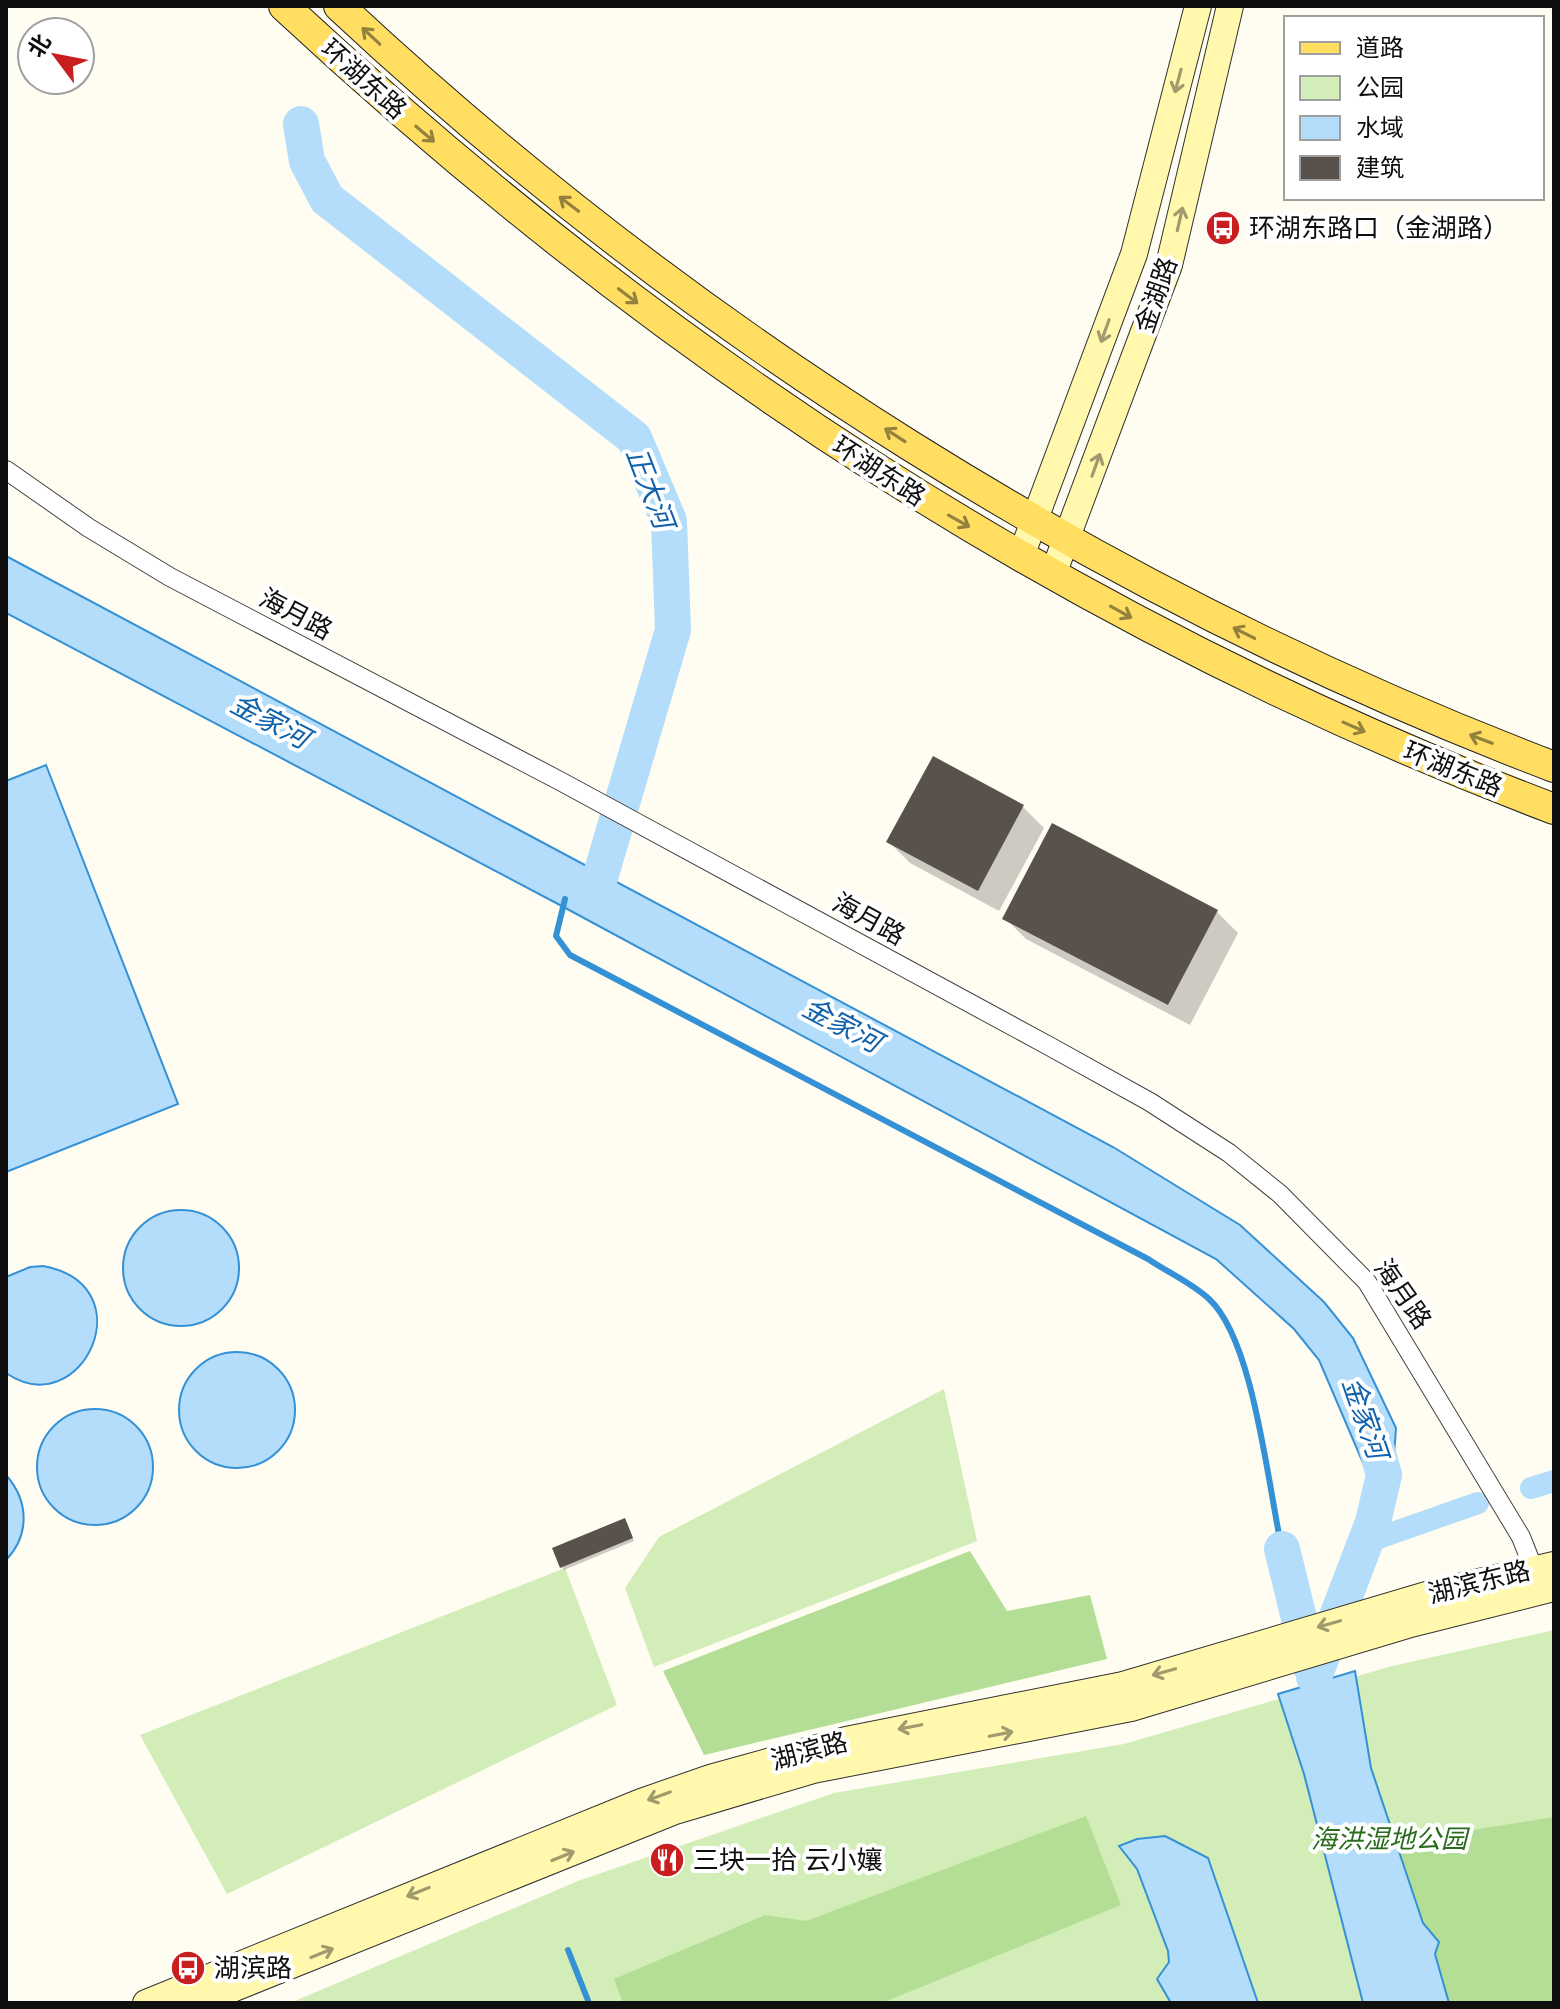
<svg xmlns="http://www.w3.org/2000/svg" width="1560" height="2009" font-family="'Libre Baskerville','Noto Sans SC',serif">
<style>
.green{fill:#d2edb8}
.forest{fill:#b4de96}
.water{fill:#b3ddfa;stroke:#3591d6;stroke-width:2}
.shadow{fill:#0003}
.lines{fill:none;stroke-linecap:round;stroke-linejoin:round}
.stream{stroke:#3591d6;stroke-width:6}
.canal{stroke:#b3ddfa;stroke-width:22}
.river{stroke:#b3ddfa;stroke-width:36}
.building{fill:#59514b}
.minor-casing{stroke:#424242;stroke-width:20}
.secondary-casing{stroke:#313131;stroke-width:28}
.primary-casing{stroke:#202020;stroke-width:32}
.minor{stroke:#fff;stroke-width:18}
.secondary{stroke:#fff8ad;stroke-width:26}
.primary{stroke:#ffde62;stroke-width:30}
.oneway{stroke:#93813d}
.oneway2{stroke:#9f9b6e}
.labels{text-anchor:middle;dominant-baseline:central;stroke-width:8;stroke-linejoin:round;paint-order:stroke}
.street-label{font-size:26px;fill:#0f0f0f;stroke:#fff}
.poi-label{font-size:26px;fill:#0f0f0f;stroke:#fff;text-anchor:start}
.park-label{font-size:26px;font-style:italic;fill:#296c1b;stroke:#fff}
.water-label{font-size:28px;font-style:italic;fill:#1062aa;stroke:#fff}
</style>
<rect width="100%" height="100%" fill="#fffdf2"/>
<g class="green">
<path d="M944 1389 977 1541 654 1667 625 1588 659 1537Z"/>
<path d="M565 1568 617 1705 227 1894 140 1735Z"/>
<path d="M1554 1630V2003H290L578 1881 834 1793 1124 1744 1392 1666Z"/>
</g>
<g class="forest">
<path d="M970 1551 1007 1611 1090 1595 1107 1659 704 1755 663 1671Z"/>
<path d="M1086 1816 1121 1905 882 2003H623L614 1979 765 1915 806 1921Z"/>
<path d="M1554 1817V2003H1449L1435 1954 1439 1942 1423 1923 1396 1842Z"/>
</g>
<g class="water">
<path d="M6 556 1113 1147 1240 1225 1324 1302 1353 1338 1396 1428 1392 1484 1369 1477 1319 1360 1294 1329 1216 1259 558 904 6 613Z"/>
<path d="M46 765 178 1104 6 1172V781Z"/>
<circle cx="181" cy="1268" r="58"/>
<path d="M43 1266C147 1285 82 1425 6 1373V1277L30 1267Z"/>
<circle cx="237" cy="1410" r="58"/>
<circle cx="95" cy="1467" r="58"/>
<path d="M6 1475C29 1501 30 1535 6 1560Z"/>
<path d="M1355 1671 1371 1768 1423 1923 1439 1942 1435 1954 1449 2003H1363L1304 1774 1278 1694Z"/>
<path d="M1165 1836 1208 1858 1258 2003H1171L1157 1979 1169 1962 1168 1951 1137 1869 1119 1846 1137 1839Z"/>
</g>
<g class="shadow">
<path d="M934 759 1023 807 1044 828 999 911 910 863 889 842Z"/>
<path d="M1217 912 1238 933 1190 1025 1026 939 1005 918Z"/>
<path d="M627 1523 634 1541 564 1570 562 1567Z"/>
</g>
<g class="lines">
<g class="stream">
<path d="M565 899 556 936 570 955 1148 1259C1167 1272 1192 1283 1209 1299 1254 1340 1268 1487 1282 1549"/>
<path d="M568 1950 589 2003"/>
</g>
<g class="canal">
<path d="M1531 1488 1554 1481"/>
<path d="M1367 1542 1478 1503"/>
</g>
<g class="river">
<path d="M301 124 307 161 327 199 634 438 669 521 673 630 594 898"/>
<path d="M1282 1549 1311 1667"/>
<path d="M1314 1677 1373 1522 1384 1475 1373 1435"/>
</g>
</g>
<g class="building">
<path d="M933 756 1024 805 978 891 886 842Z"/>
<path d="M1052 823 1218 910 1168 1005 1002 919Z"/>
<path d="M625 1518 633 1538 560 1568 552 1548Z"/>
</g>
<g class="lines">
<g class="minor-casing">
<path id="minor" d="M6 470 89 528 170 577 560 781 1049 1046 1150 1102 1229 1153 1280 1194 1367 1282 1521 1537 1538 1580"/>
</g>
<g class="secondary-casing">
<g id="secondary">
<path d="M1021 556 1134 254 1198 6"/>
<path d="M1053 574 1169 265 1230 6"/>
<path d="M146 2003 641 1802 710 1778 846 1740 1123 1685 1440 1591 1554 1565"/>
<path d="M197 2003 675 1811 813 1770 1131 1708 1407 1625 1554 1588"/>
</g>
</g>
<g class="primary-casing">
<g id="primary">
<path d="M284 6C660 356 1072 626 1554 809"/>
<path d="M339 6C690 334 1105 596 1554 767"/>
</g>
</g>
<use href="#minor" class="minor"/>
<use href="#secondary" class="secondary"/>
<use href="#primary" class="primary"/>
</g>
<defs><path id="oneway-shaft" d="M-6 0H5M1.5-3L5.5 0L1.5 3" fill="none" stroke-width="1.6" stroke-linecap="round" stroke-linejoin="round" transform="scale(2)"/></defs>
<g class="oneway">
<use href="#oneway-shaft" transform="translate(371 36) rotate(-137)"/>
<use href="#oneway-shaft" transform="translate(425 134) rotate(40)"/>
<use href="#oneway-shaft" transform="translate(569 204) rotate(-143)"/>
<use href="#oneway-shaft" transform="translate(628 296) rotate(37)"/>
<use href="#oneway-shaft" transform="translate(895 435) rotate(-147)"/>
<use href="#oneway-shaft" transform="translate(959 521) rotate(29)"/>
<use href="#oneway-shaft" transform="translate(1121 612) rotate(29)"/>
<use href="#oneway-shaft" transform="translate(1244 633) rotate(-153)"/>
<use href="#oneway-shaft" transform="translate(1354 727) rotate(24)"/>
<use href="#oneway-shaft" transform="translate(1481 739) rotate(-159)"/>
</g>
<g class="oneway2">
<use href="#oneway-shaft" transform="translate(1178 81) rotate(105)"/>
<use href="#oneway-shaft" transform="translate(1180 219) rotate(-77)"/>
<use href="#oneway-shaft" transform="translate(1105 331) rotate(110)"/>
<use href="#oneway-shaft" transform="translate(1096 465) rotate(-70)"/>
<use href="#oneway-shaft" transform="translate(1329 1624) rotate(164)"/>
<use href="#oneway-shaft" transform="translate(1164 1672) rotate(164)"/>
<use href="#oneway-shaft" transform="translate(910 1727) rotate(169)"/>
<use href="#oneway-shaft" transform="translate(1001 1734) rotate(-11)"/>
<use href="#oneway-shaft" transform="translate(659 1796) rotate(160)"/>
<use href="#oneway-shaft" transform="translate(563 1856) rotate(-22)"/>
<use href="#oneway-shaft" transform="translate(418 1892) rotate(158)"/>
<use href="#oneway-shaft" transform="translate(322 1953) rotate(-22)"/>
</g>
<defs>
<g id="bus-disc" transform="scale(1.8)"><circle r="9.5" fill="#c91e20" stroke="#fff"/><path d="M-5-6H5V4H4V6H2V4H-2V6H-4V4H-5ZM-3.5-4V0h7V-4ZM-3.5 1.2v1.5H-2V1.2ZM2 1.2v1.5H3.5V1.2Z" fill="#fff"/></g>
<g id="restaurant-disc" transform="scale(1.8)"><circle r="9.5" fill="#c91e20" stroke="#fff"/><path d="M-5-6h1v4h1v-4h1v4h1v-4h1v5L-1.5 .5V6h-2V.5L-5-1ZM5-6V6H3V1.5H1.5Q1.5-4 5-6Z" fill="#fff"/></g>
</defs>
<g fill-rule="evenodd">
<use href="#bus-disc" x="1223" y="228"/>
<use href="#restaurant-disc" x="667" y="1860"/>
<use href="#bus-disc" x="188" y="1968"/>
</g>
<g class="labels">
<g class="street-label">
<text transform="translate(364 79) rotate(42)">环湖东路</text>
<text transform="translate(1156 295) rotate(-71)">金湖路</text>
<text transform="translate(879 471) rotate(33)">环湖东路</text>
<text transform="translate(296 614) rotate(28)">海月路</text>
<text transform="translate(1453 769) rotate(22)">环湖东路</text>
<text transform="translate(869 919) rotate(29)">海月路</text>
<text transform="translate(1403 1294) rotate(55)">海月路</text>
<text transform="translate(1479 1582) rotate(-14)">湖滨东路</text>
<text transform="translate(809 1751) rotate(-15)">湖滨路</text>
</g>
<g class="poi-label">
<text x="1249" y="228">环湖东路口（金湖路）</text>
<text x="693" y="1860">三块一拾 云小孃</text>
<text x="214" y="1968">湖滨路</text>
</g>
<g class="park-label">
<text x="1389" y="1839">海洪湿地公园</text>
</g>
<g class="water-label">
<text transform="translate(650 488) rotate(69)">正大河</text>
<text transform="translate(270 721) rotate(28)">金家河</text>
<text transform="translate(842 1025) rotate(28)">金家河</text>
<text transform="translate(1365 1418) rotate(71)">金家河</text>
</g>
</g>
<rect width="1560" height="2009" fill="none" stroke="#0f0f0f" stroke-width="16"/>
<rect x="1284" y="16" width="260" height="184" fill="#ffffff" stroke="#9f9f9f" stroke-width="2"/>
<rect x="1300" y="42" width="40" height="12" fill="#ffde62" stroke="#9f9f9f" stroke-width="2"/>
<text x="1356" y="56" font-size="24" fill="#0f0f0f">道路</text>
<rect x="1300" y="76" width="40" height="24" fill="#d2edb8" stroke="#9f9f9f" stroke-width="2"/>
<text x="1356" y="96" font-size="24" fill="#0f0f0f">公园</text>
<rect x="1300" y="116" width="40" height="24" fill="#b3ddfa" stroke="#9f9f9f" stroke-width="2"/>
<text x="1356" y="136" font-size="24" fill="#0f0f0f">水域</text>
<rect x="1300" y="156" width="40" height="24" fill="#59514b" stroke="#9f9f9f" stroke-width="2"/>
<text x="1356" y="176" font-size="24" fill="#0f0f0f">建筑</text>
<g transform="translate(56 56) rotate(302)"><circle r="38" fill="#ffffff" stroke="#9f9f9f" stroke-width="2"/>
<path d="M0-6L14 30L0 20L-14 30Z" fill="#c91e20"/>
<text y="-12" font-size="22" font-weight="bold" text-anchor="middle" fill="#0f0f0f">北</text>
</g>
</svg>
